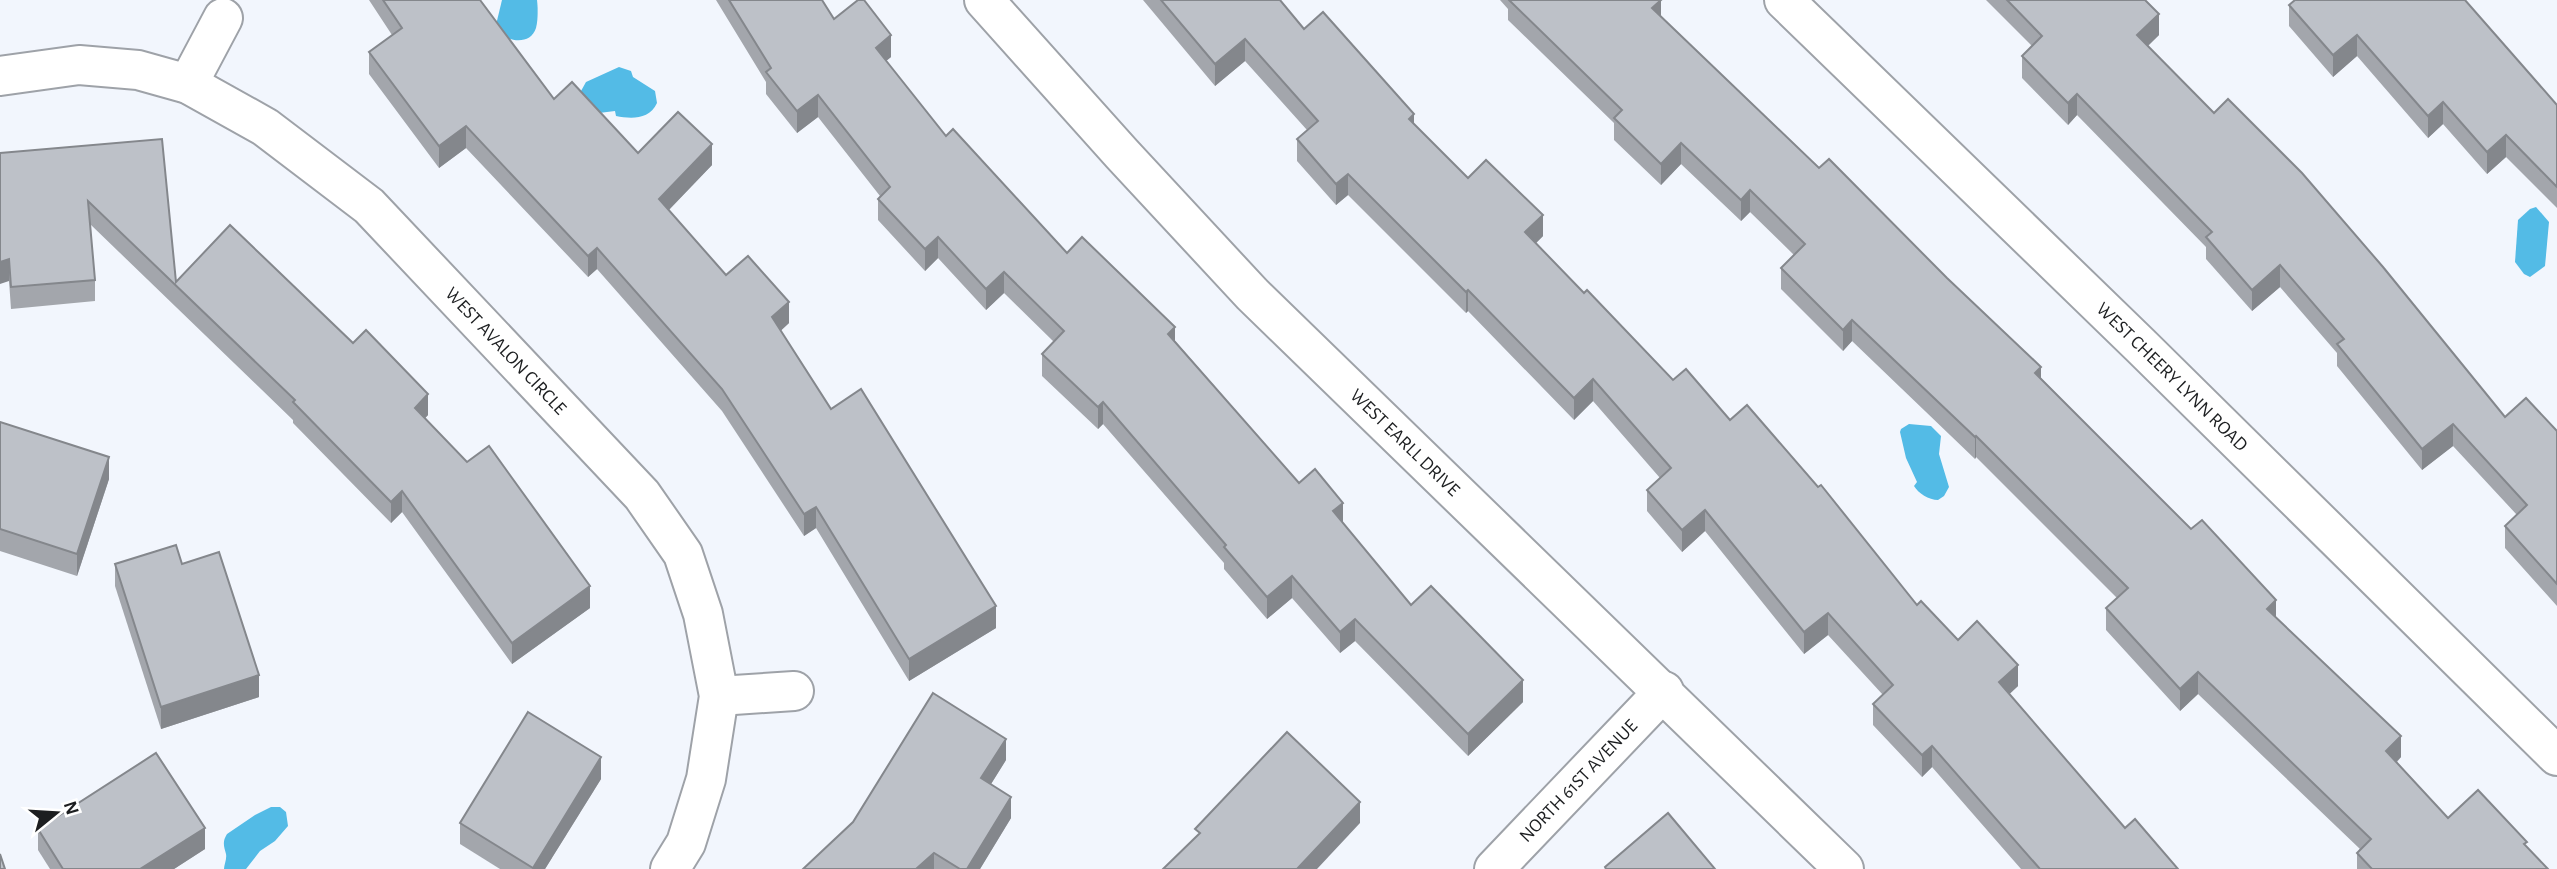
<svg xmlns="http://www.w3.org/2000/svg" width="2557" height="869" font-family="'Alegreya Sans',sans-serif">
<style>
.water{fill:#53bbe6}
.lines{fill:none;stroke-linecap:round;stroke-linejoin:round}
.minor-casing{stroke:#9ea2a8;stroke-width:42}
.minor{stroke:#fff;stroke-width:38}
.wall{fill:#a3a6ac}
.shaded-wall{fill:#84878c}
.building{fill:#bdc1c8;stroke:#84878c;stroke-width:2}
.labels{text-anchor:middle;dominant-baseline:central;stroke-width:5;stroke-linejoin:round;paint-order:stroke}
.street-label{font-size:19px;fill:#1c1e20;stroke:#fff}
</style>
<rect width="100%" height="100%" fill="#f2f6fd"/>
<g class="water">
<path d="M502 0H537C538 8 538 20 536 28 530 47 504 41 495 29Z"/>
<path d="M619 67 631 71 633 77 655 91 657 103C649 120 631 119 616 116L615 111 599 113 581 98V91L586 82Z"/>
<path d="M2536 207 2549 222 2545 266 2530 277 2524 274 2515 262 2518 220 2530 209Z"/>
<path d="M1909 424 1931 426 1941 436 1939 454 1949 487 1944 496 1938 500C1929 500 1918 493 1914 486L1917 482 1906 458 1900 432 1901 429Z"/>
<path d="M271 807H280L286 812 288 826 275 841 260 851 246 869H224C224 865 227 859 226 854 224 846 222 842 227 834L255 815Z"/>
</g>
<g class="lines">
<g class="minor-casing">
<g id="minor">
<path id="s1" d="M984 0 1122 154 1252 294 1844 869"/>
<path id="s2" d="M1784 0 2140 345 2557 756"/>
<path id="s3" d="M0 76 79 65 138 70 188 84 265 127 369 206 642 495 683 554 703 614 719 696 706 779 686 843 670 869"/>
<path d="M188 84 223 18"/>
<path d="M719 696 794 691"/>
<path id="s4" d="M1494 869 1664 691"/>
</g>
</g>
<use href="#minor" class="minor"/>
</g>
<g class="wall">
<path d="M369 0H480L554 99 638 153 712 165 669 210 726 275 789 323 780 331 831 409 996 628 909 681 816 528 804 536 722 411 597 269 588 277 466 148 439 168 369 74V52L392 35Z"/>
<path d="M716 0H822L834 19 891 57 886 61 946 136 1067 253 1175 341 1299 483 1343 524 1411 605 1523 702 1468 756 1355 641 1340 653 1292 598 1267 619 1224 569V563L1103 424 1098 429 1042 376V354L1054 342 1004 293 986 310 938 258 925 271 878 220V199L880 196 818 117 797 133 766 94V82Z"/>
<path d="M1143 0H1280L1304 29 1414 124 1468 178 1543 236 1536 243 1584 293 1673 380 1730 420 1917 605 1958 640 2018 686 2009 694 2125 828 2178 869H2021L1932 767 1922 777 1873 725V704L1883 695 1828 635 1804 654 1705 531 1682 552 1647 511V490L1660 478 1593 401 1574 420 1468 311 1466 313 1348 195 1336 205 1297 161V139L1307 130 1245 61 1215 86Z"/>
<path d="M1500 0H1661V17L2041 378 2276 617 2401 757 2397 762 2448 818 2527 847 2548 869H2357V853L2360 849 2198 694 2180 711 2106 630V608L2117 598 1976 457 1975 459 1852 341 1843 351 1781 289V268L1794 255 1750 212 1741 221 1681 164 1661 185 1614 140V123L1508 20V9Z"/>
<path d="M1986 0H2145L2159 35 2148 46 2505 417 2557 431V606L2505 548V526L2517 515 2453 446 2422 470 2337 366V353L2280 287 2252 311 2206 259V247L2077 115 2068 125 2022 78V56L2032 46Z"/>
<path d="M2289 5 2557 105V208L2506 157 2487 174 2443 124 2428 138 2357 56 2333 77 2289 26Z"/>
<path d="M162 139 176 282 428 415 425 418 590 608 512 664 402 512 391 523 293 423V420L90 224 95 280V301L11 309 0 153Z"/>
<path d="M0 422 109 479 77 576 0 551Z"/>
<path d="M115 564H182L259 697 161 729 115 586Z"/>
<path d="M1006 760 991 784 1011 818 980 869H803L853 822Z"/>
<path d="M601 779 545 869H500L460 844V823Z"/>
<path d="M38 829 205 849 174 869H50L38 850Z"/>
</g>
<g class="shaded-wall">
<path d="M1661 0V21L1652 8Z"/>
<path d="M2159 14V35L2137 56V35Z"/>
<path d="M891 35V57L876 69V48Z"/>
<path d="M2357 35V56L2333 77V55Z"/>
<path d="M1245 39V61L1215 86V64Z"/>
<path d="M2077 94V115L2068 125V103Z"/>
<path d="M818 95V117L797 133V111Z"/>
<path d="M2443 102V124L2428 138V116Z"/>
<path d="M1414 114V135L1409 119Z"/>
<path d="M466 126V148L439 168V146Z"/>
<path d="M2506 135V157L2487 174V152Z"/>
<path d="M1681 143V164L1661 185V164Z"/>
<path d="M712 144V165L659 220V199Z"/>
<path d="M1348 174V195L1336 205V184Z"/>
<path d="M1750 190V212L1741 221V200Z"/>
<path d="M1543 215V236L1525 254V232Z"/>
<path d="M938 237V258L925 271V249Z"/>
<path d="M597 248V269L588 277V256Z"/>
<path d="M9 259V281L0 284V262Z"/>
<path d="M2280 265V287L2252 311V290Z"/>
<path d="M1004 272V293L986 310V289Z"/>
<path d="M1468 290V311L1466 313V292Z"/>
<path d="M789 302V323L772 339V317Z"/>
<path d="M1852 320V341L1843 351V330Z"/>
<path d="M1175 327V349L1168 334Z"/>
<path d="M2041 367V389L2035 373Z"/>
<path d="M1593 379V401L1574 420V398Z"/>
<path d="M428 394V415L415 429V408Z"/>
<path d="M1103 402V424L1098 429V407Z"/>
<path d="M2453 424V446L2422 470V449Z"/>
<path d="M1976 436V457L1975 459V437Z"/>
<path d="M109 457V479L77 576V554Z"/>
<path d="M402 491V512L391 523V502Z"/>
<path d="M1343 503V524L1333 511Z"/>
<path d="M816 507V528L804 536V514Z"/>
<path d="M1705 510V531L1682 552V530Z"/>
<path d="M1292 576V598L1267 619V597Z"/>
<path d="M590 586V608L512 664V643Z"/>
<path d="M2276 600V622L2267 609Z"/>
<path d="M996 606V628L909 681V659Z"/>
<path d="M1828 613V635L1804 654V632Z"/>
<path d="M1355 619V641L1340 653V632Z"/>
<path d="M2018 665V686L1999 704V682Z"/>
<path d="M2198 672V694L2180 711V689Z"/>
<path d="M259 675V697L161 729V707Z"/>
<path d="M1523 680V702L1468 756V734Z"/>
<path d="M2401 736V757L2386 772V751Z"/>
<path d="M1006 739V760L981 800V778Z"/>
<path d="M1932 746V767L1922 777V755Z"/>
<path d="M601 757V779L545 869H533Z"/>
<path d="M1011 797V818L980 869H967Z"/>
<path d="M1360 802V823L1317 869H1297Z"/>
<path d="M205 828V849L174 869H140Z"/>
<path d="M934 853V869H916Z"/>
</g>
<g class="building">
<path d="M383 0H480L554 99 572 82 638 153 678 112 712 144 659 199 726 275 748 256 789 302 772 317 831 409 861 389 996 606 909 659 816 507 804 514 722 389 597 248 588 256 466 126 439 146 369 52 402 28Z"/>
<path d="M729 0H822L834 19 858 0H864L891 35 876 48 946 136 953 129 1067 253 1082 237 1175 327 1168 334 1299 483 1315 469 1343 503 1333 511 1411 605 1431 586 1523 680 1468 734 1355 619 1340 632 1292 576 1267 597 1224 547 1226 545 1103 402 1098 407 1042 354 1064 331 1004 272 986 289 938 237 925 249 878 199 890 187 818 95 797 111 766 72 771 68Z"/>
<path d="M1161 0H1280L1304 29 1323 12 1414 114 1409 119 1468 178 1486 160 1543 215 1525 232 1584 293 1587 290 1673 380 1686 369 1730 420 1747 405 1818 487 1821 485 1917 605 1921 601 1958 640 1977 621 2018 665 1999 682 2125 828 2135 819 2178 869H2040L1932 746 1922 755 1873 704 1893 685 1828 613 1804 632 1705 510 1682 530 1647 490 1671 468 1593 379 1574 398 1468 290 1466 292 1348 174 1336 184 1297 139 1318 121 1245 39 1215 64Z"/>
<path d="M1509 0H1661L1652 8 1819 168 1829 159 1947 278 2041 367 2035 373 2191 529 2202 520 2276 600 2267 609 2401 736 2386 751 2448 818 2478 790 2527 842 2524 844 2548 869H2372L2357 853 2371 839 2198 672 2180 689 2106 608 2128 588 1976 436 1975 437 1852 320 1843 330 1781 268 1805 244 1750 190 1741 200 1681 143 1661 164 1614 118 1622 110Z"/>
<path d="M2007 0H2145L2159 14 2137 35 2214 113 2228 99 2302 173 2383 267 2505 417 2526 398 2557 431V584L2505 526 2527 505 2453 424 2422 449 2337 344 2344 339 2280 265 2252 290 2206 237 2212 232 2077 94 2068 103 2022 56 2042 36Z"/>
<path d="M2295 0H2465L2557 105V187L2506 135 2487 152 2443 102 2428 116 2357 35 2333 55 2289 5Z"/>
<path d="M162 139 176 282 230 225 353 343 366 330 428 394 415 408 467 462 489 446 590 586 512 643 402 491 391 502 293 402 295 400 88 201 95 280 11 287 9 259 0 262V153Z"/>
<path d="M0 422 109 457 77 554 0 529Z"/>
<path d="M176 545 182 564 219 552 259 675 161 707 115 564Z"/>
<path d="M933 693 1006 739 981 778 1011 797 967 869H960L934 853 916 869H803L853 822Z"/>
<path d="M528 712 601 757 533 868 460 823Z"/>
<path d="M1287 732 1360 802 1297 869H1163L1200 833 1195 829Z"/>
<path d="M156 753 205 828 140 869H63L38 829Z"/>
<path d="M1668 813 1715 869H1606L1605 867Z"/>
<path d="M0 854 5 869H0Z"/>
</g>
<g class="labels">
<g class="street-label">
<text stroke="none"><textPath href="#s3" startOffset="609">WEST AVALON CIRCLE</textPath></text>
<text stroke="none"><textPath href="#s2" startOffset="541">WEST CHEERY LYNN ROAD</textPath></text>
<text stroke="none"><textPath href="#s1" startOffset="611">WEST EARLL DRIVE</textPath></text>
<text stroke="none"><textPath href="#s4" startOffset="122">NORTH 61ST AVENUE</textPath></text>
</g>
</g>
<g transform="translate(56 813) rotate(72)" stroke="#ffffff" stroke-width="5" paint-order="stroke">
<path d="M0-5L12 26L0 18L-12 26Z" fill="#1c1e20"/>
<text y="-10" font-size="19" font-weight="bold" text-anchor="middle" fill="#1c1e20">N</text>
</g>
</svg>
